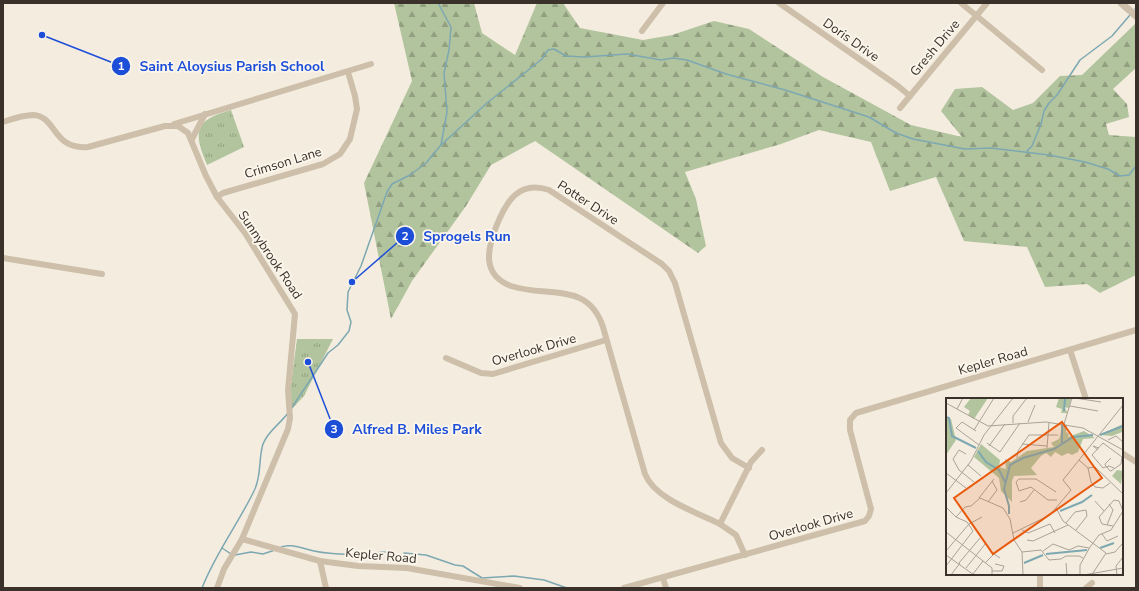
<svg xmlns="http://www.w3.org/2000/svg" width="1139" height="591" font-family="'Nunito Sans',sans-serif">
<style>
.forest{fill:url(#forest-firs)}
.park{fill:url(#park-tufts)}
.lines{fill:none;stroke-linecap:round;stroke-linejoin:round}
.stream{stroke:#7da8b2;stroke-width:1.5}
.minor{stroke:#cdbfaa;stroke-width:6}
.tertiary{stroke:#cdbfaa;stroke-width:7}
.labels{text-anchor:middle;dominant-baseline:central;stroke-width:3.5;stroke-linejoin:round;paint-order:stroke}
.street-label{font-size:13px;fill:#3a312a;stroke:#fbf6ec}
.inset-river{fill:none;stroke:#7da8b2;stroke-width:2}
.inset-road{fill:none;stroke:#aaa297;stroke-width:1}
.view{fill:#e8590c;fill-opacity:0.15;stroke:#e8590c;stroke-width:2}
.inset-edge{fill:none;stroke:#3a312a;stroke-width:2}
.leader{fill:none;stroke:#1d4ed8;stroke-width:1.5}
.callout-dot{fill:#1d4ed8;stroke:#fbf6ec;stroke-width:1.5}
.mark-label{font-size:12px;text-anchor:middle;font-weight:bold;fill:#fff}
.callout-label{font-size:14px;text-anchor:middle;font-weight:bold;fill:#1d4ed8;stroke:#fbf6ec;stroke-width:3.5;stroke-linejoin:round;paint-order:stroke}
</style>
<defs>
<pattern id="forest-firs" width="22" height="20" patternUnits="userSpaceOnUse"><rect width="22" height="20" fill="#b2c49e"/><path d="M5 1l3.5 6h-7zM16 11l3.5 6h-7z" fill="#92a081"/></pattern>
<pattern id="park-tufts" width="24" height="20" patternUnits="userSpaceOnUse"><rect width="24" height="20" fill="#b2c49e"/><path d="M3 7l-1-3M5 7V3M7 7l1-3M15 17l-1-3M17 17v-4M19 17l1-3" fill="none" stroke="#92a081"/></pattern>
</defs>
<rect width="100%" height="100%" fill="#f4eddf"/>
<path class="forest" d="M394 3H474L482 33 515 55 537 3H563L580 28 643 40 672 35 714 21 749 29 823 77 911 125 962 137 941 111 955 89 982 87 1013 110 1033 103 1060 76 1082 75 1135 24 1136 68 1113 89 1127 104 1129 117 1106 124 1109 135 1136 137V275L1100 293 1087 284 1045 287 1027 247 964 241 936 177 890 191 871 142 819 130 781 144 685 172 696 199 706 246 698 253 535 141 491 165 466 206 412 281 391 319 364 183 412 81Z"/>
<g class="park">
<path d="M231 110 244 147 207 165C193 132 194 120 231 110Z"/>
<path d="M297 339H333L304 396 291 410V384Z"/>
</g>
<g class="lines">
<g class="stream">
<path d="M1135 9 1136 8"/>
<path d="M441 145 487 103 542 59 548 50 554 49 566 56 584 57 627 54 661 60 673 58 687 60 726 74 785 90 869 117 896 133 913 139 965 149 991 148 1049 155 1085 162 1108 169 1120 176 1129 175 1136 166"/>
<path d="M1027 151 1032 146 1041 124 1044 111 1049 103 1057 95 1080 60 1112 36 1130 15"/>
<path d="M291 409 328 353 338 345 349 331 351 322 347 310 348 292 361 266 387 192 392 184 410 175 426 163 441 145 447 112 444 73 449 50 451 27 438 3"/>
<path d="M222 548 231 554"/>
<path d="M279 548C288 542 304 549 314 551 338 556 362 554 385 552"/>
<path d="M404 553 426 555 455 565 463 566 482 578 514 576 544 580 567 588"/>
<path d="M235 555 251 552 263 554 275 550"/>
<path d="M202 588C215 554 238 524 254 491 262 476 258 460 263 444 268 431 280 424 288 413"/>
</g>
<g class="minor">
<path d="M779 3 898 86 910 96"/>
<path d="M961 3 1042 70"/>
<path d="M642 31 663 3"/>
<path d="M900 108 987 3"/>
<path d="M3 122C12 119 23 115 33 115 57 116 52 150 88 147L165 126H178L188 133 206 176 217 197 245 233 295 314 288 390 290 418 288 429 242 539 224 569 217 588"/>
<path d="M174 124 371 64"/>
<path d="M192 139 205 114"/>
<path d="M217 197 223 193 323 164 340 154 350 139 357 109 355 96 348 72"/>
<path d="M3 258 102 274"/>
<path d="M1070 350 1086 399"/>
<path d="M446 358 481 373 493 374 606 340"/>
<path d="M1122 453 1136 462"/>
<path d="M720 524C696 512 655 499 645 474L603 327C588 281 548 298 511 286 482 275 487 250 496 227 506 202 518 180 549 190L662 264 669 271 675 283 721 443 732 458 749 468"/>
<path d="M242 539 320 561 358 566 407 568 520 588"/>
<path d="M745 555 736 535 720 524 751 462 762 450"/>
<path d="M320 561 326 588"/>
<path d="M663 578 666 588"/>
<path d="M624 588 865 521 869 516 871 509 850 430V420L856 413 1136 330"/>
<path d="M1040 588V574"/>
<path d="M1086 588 1092 583"/>
</g>
<path class="tertiary" d="M1121 3 1136 16"/>
</g>
<g class="labels">
<g class="street-label">
<text transform="translate(851 40) rotate(35)">Doris Drive</text>
<text transform="translate(935 48) rotate(-50)">Gresh Drive</text>
<text transform="translate(283 163) rotate(-17)">Crimson Lane</text>
<text transform="translate(588 203) rotate(33)">Potter Drive</text>
<text transform="translate(270 255) rotate(56)">Sunnybrook Road</text>
<text transform="translate(534 350) rotate(-16)">Overlook Drive</text>
<text transform="translate(993 361) rotate(-16)">Kepler Road</text>
<text transform="translate(811 525) rotate(-16)">Overlook Drive</text>
<text transform="translate(381 556) rotate(5)">Kepler Road</text>
</g>
</g>
<g transform="translate(946 398)">
<rect width="177" height="177" fill="#f4eddf"/>
<path d="M0 19 5 21 10 42 0 57Z" fill="#b2c49e"/>
<path d="M113 0H125L123 10 118 9 122 15H115L116 11 110 9ZM117 26 121 27 120 34 123 36 122 39 138 33 149 40 137 41 132 54 126 57 122 55 116 58 109 54 105 59 100 55 95 58 85 70 91 77 68 78 66 83V104L55 93 53 80 28 59 35 46 54 62 53 69 60 71 59 61 65 64 81 53 108 49 105 45 113 41ZM177 26 176 34 166 38 154 37Z" fill="#b2c49e"/>
<path d="M25 0H42L28 21 22 17 24 13 18 9Z" fill="#b2c49e"/>
<path d="M171 72 177 73 175 86 166 78Z" fill="#b2c49e"/>
<path class="inset-river" d="M118 13 119 0M0 19 3 20 6 38 30 50M154 37 177 28M116 45V27M32 53 40 64 53 72 59 84M114 113 136 104 146 97M63 116V108L58 91 64 67 77 60 108 51 127 39 147 37M154 150 168 145M100 156 141 152M78 165 97 157"/>
<path class="inset-road" d="M129 0 155 4M0 5 42 28 100 24 137 30 177 52M124 8 152 13M11 11 17 0M82 24 89 7M67 25V18L81 0M118 26 126 0M28 32 48 0M30 33 16 24 10 30 33 47M162 42 170 38 177 44M41 45 54 54 74 25M76 46 101 48M43 48 59 26M101 50 103 24M152 52 147 48 153 50M20 56 13 52 7 61 13 72 28 84M71 60 72 53 83 37H112M165 60 159 66V67L161 69 164 73H165L175 66 176 59 157 45 146 57 157 70 159 69H161L162 68H163L168 70M133 62 142 70 149 69 177 96M22 67 35 78M142 70 145 84 149 89 157 90 164 85M0 75 20 90M110 94 90 81H73L70 84 73 93 85 89 102 102H111M0 95 25 63 38 37 67 0M33 100 48 81M149 103 158 113M42 104 51 92 46 83M74 104 80 102 88 92M0 109 10 119 21 124 27 133 0 168M110 110 117 123 160 155 147 175M10 119 19 109 25 108 34 100 57 110 64 121 68 142 76 154 77 177M120 125 129 114 140 112 141 118 130 132M161 127 167 112 163 106M167 128 156 126 153 119 168 102 173 103 177 113M76 132 82 135 104 126 109 135M0 134 46 170V177M67 135 104 117 125 92 117 82 177 7M156 136 161 143 172 138M81 142 87 143 122 127M0 153 23 126 36 119M97 153 107 146 123 152 132 148 143 150M76 154 95 152 103 162 115 161 120 158H133L137 160M160 156 169 154 176 146M0 157 28 177M13 165 34 140M39 165 48 156 54 160M120 165 121 177M20 170 40 145M46 173H56L58 168 49 166M27 176 37 163M5 177 14 165M134 177V167L144 149 153 137 165 132 177 113M138 177 177 170M171 177 170 168 177 159"/>
<path class="view" d="M116 24 156 80 47 156 8 100Z"/>
<rect width="177" height="177" class="inset-edge"/>
</g>
<path class="leader" d="M42 35L121 66M352 282L405 236M308 362L334 429"/>
<g class="callout-dot">
<circle cx="42" cy="35" r="4"/>
<circle cx="352" cy="282" r="4"/>
<circle cx="308" cy="362" r="4"/>
<circle cx="121" cy="66" r="10"/>
<circle cx="405" cy="236" r="10"/>
<circle cx="334" cy="429" r="10"/>
</g>
<g class="mark-label">
<text x="121" y="70">1</text>
<text x="405" y="240">2</text>
<text x="334" y="433">3</text>
</g>
<g class="callout-label">
<text x="232" y="71">Saint Aloysius Parish School</text>
<text x="467" y="241">Sprogels Run</text>
<text x="417" y="434">Alfred B. Miles Park</text>
</g>
<rect width="1139" height="591" fill="none" stroke="#3a312a" stroke-width="8"/>
</svg>
